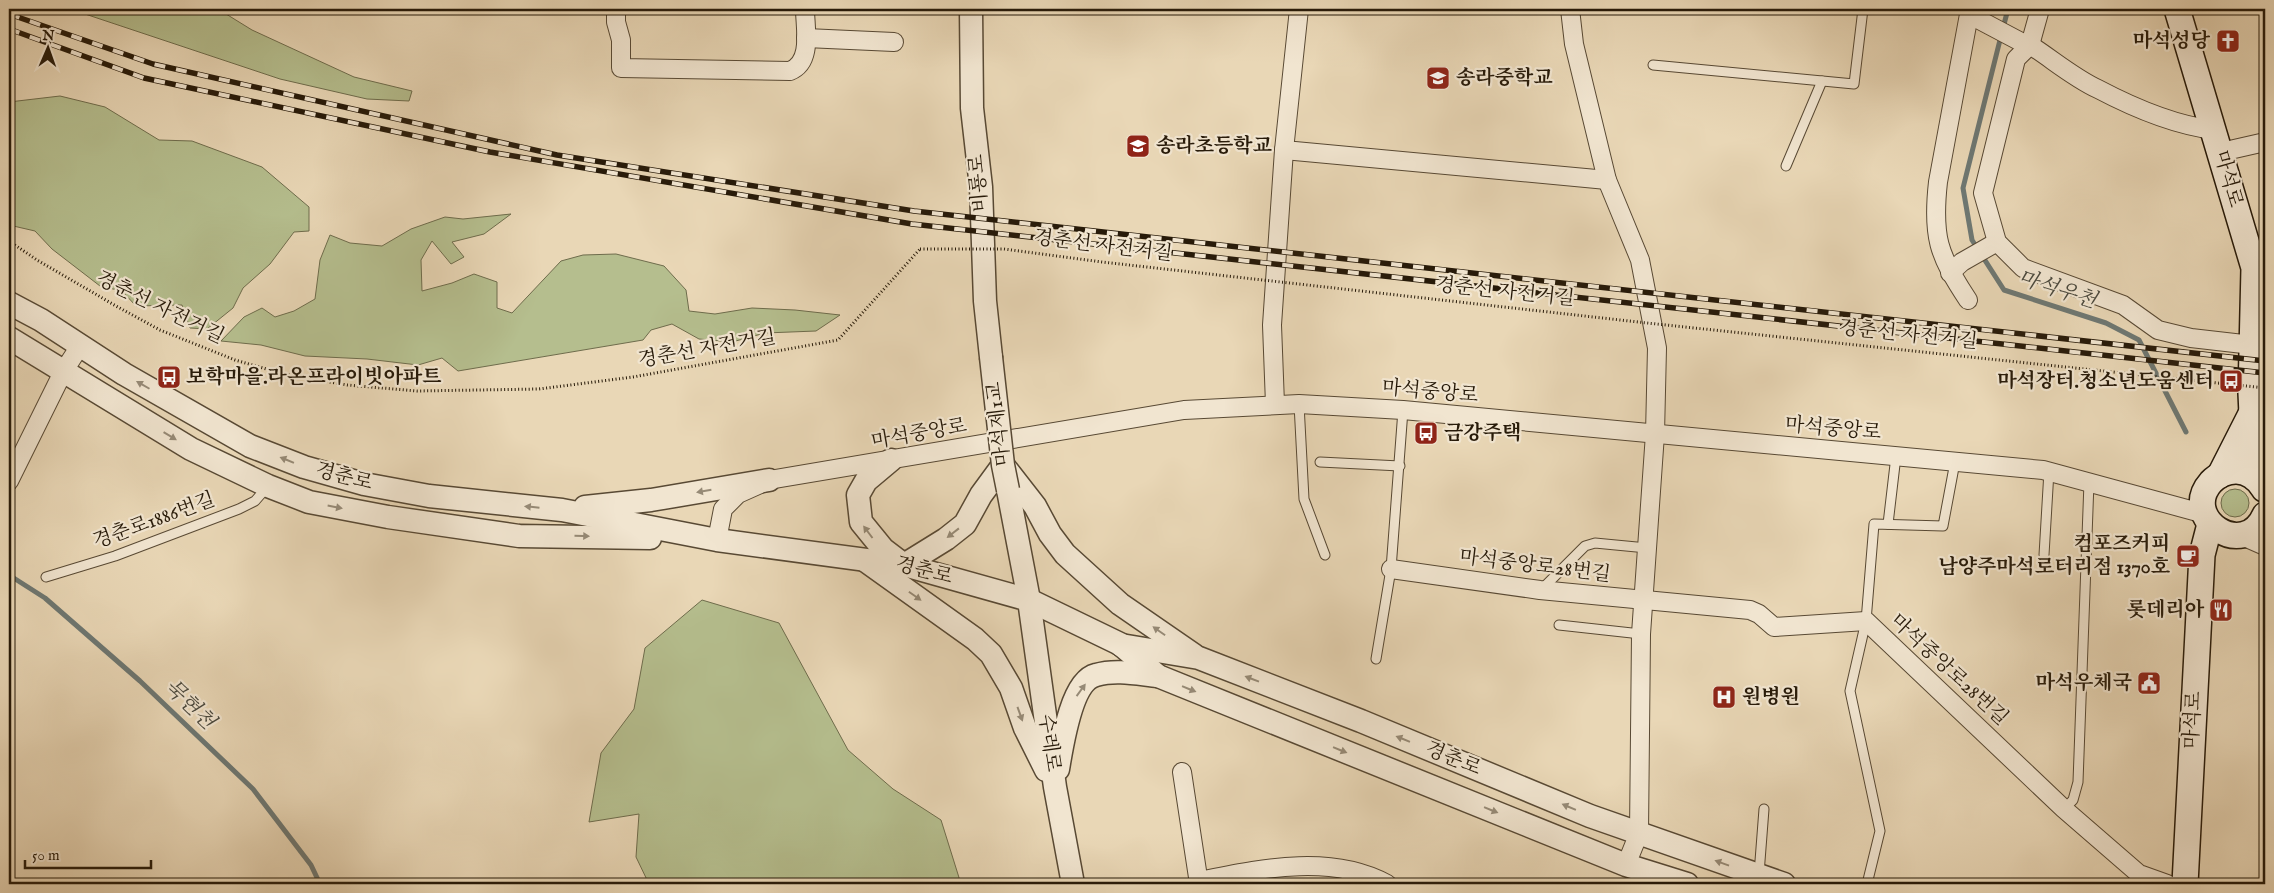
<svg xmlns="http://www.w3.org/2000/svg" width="2274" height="893" font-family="'IM FELL English','Noto Serif KR',serif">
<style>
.green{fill:#b5be8e;stroke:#6e6c4c}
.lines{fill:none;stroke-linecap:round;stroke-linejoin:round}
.stream{stroke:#6e7873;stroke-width:5}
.service-casing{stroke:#584934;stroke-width:11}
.minor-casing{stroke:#584934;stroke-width:20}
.tertiary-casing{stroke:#584934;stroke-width:25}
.secondary-casing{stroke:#271a09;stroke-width:28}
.path{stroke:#271a09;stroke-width:3;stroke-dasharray:1 2.5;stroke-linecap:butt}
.service{stroke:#f1e5d0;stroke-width:9}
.minor{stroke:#f1e5d0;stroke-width:18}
.tertiary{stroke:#f1e5d0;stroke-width:22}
.secondary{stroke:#f1e5d0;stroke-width:25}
.rail-casing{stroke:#271a09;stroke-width:5.5}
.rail{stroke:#f1e5d0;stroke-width:4;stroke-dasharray:11;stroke-linecap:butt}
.tertiary-bridge-casing{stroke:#584934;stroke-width:25;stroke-linecap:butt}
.path-bridge{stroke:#271a09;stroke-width:3;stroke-dasharray:1 2.5;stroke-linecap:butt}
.tertiary-bridge{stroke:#f1e5d0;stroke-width:22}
.oneway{fill:#968a76}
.labels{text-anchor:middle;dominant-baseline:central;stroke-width:4.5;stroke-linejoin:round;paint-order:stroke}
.poi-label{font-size:20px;font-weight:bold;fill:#271a09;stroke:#f1e5d0;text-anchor:end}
.street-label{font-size:20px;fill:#271a09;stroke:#f1e5d0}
.water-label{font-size:21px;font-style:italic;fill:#4a493e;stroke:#f1e5d0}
</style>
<rect width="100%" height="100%" fill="#e9d7b6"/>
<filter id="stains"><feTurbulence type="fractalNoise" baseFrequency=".004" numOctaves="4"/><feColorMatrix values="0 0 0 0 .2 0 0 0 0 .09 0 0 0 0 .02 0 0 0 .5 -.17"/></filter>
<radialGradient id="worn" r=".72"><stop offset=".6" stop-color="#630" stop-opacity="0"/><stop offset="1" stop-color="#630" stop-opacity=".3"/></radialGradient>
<g class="green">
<path d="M70 9H218L252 30 354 77 412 91 409 101 367 99 280 79Z"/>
<path d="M60 96 105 107 159 140 192 141 262 167 309 207V231L294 232 270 264 243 288 233 308 207 329 190 328 182 305 136 306 122 291 100 286 52 249 35 231 9 225V102Z"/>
<path d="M511 214 484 234 452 242 464 257 451 264 432 241 421 260 422 291 452 283 474 274 497 282V308L512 313 561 261 583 255 616 254 664 266 686 290 689 311 715 314 752 308 795 310 840 315 816 331 765 333 732 342 699 339 672 324 651 330 643 340 458 371 442 358 418 365 367 359 305 356 261 345 221 341 244 317 262 308 275 317 294 311 315 299 320 260 330 235 350 243 382 246 411 229 445 217 463 219Z"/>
<circle cx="2235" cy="503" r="14"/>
<path d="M702 600 779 623 848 750 893 789 941 820 961 884H649L636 857 639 814 589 822 601 753 634 709 645 648Z"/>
</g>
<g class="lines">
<g class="stream">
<path d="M2003 28 2008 9"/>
<path d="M2001 36 1963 188 1972 240 2004 290 2106 323 2139 340 2186 432"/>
<path d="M9 575 45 598 140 681 253 789 311 865 320 884"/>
</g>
<g class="service-casing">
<g id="service">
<path d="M1653 65 1854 84 1863 9"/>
<path d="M1786 166 1822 81"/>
<path d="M1299 404 1304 499 1325 555"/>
<path d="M1320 462 1400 466"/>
<path d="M1888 524 1896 456"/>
<path d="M2044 555 2049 471"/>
<path d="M46 577 115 556 239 509 255 501 268 486"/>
<path d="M1541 590 1585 546 1595 543 1647 548"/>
<path d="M1559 625 1641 634"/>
<path d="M1376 659 1391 569 1403 410"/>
<path d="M2064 809 2073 800 2078 782 2089 482"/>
<path d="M1759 874 1764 809"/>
<path d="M1867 884 1880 831 1850 691 1866 621 1874 524 1943 526 1955 462"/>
</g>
</g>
<g class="minor-casing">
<g id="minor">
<path d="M616 9V22L621 40V68L790 71C813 62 805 28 805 9"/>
<path d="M1299 9 1284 150 1607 180"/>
<path d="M1570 9 1574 44 1607 180 1640 260 1657 348 1655 434 1641 634 1639 833 1626 865"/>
<path d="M2040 9 2030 45 2016 59 1983 193 1997 242 2023 268 2123 305 2158 330 2191 338 2252 345"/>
<path d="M1970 15 2021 42 2030 45C2052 59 2074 78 2098 89 2134 108 2174 125 2214 130"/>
<path d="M806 38 894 42"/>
<path d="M2221 152 2265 142"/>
<path d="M1950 273 1962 262 1997 242"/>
<path d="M1968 300C1938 255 1932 236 1938 182L1970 9"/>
<path d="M1275 404 1272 325 1284 150"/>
<path d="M9 481 63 372 80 346"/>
<path d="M2240 535 2265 546"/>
<path d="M717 540 723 509 738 494 769 480 1184 410 1299 404 1403 410 2043 470 2205 514"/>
<path d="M1391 569 1540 590 1750 610 1759 614 1774 627 1866 621 2064 809 2139 874 2167 884"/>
<path d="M1182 772 1199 884"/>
<path d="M1199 881C1260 869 1330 853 1387 884"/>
</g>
</g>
<g class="tertiary-casing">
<g id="tertiary">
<path d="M971 9 972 108 981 187 985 301 991 357"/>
<path d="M9 303 41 320 124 374 250 446 304 467 364 484 429 496 562 510 717 540 904 565 1029 600 1120 644 1158 676 1626 865 1687 884"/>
<path d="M9 338 191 449 268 486 309 502 388 517 519 536 650 538"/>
<path d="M891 460 866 481 858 495 861 522 883 549 904 565 946 539 965 524 981 495 1003 465 1035 506 1050 534 1065 554 1120 604 1194 655"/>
<path d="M1008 490 1029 600 1055 787 1073 884"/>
<path d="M585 507 651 500 769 480"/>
<path d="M866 561 975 639 991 654 1011 688 1025 728 1046 770"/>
<path d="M1121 645 1199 658 1361 721 1590 816 1784 884"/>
<path d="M1058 769C1062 746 1071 681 1096 675 1116 669 1138 674 1158 676"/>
</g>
</g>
<g class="secondary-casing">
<g id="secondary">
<path d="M2177 9 2254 268 2251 393 2255 478"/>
<path d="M2220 475 2251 414"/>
<path d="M2264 489C2258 478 2247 471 2236 471 2227 471 2218 475 2211 482 2179 518 2244 562 2265 515"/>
<path d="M2185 884 2202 555 2210 524"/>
</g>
</g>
<path class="path" d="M9 241 37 260 116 306 160 330 235 360 284 374 347 385 417 391 539 389 633 377 838 340 920 249"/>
<use href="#service" class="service"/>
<use href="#minor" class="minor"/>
<use href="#tertiary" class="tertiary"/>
<use href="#secondary" class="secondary"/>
<g class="rail-casing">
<g id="rail">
<path d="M9 14 153 64 557 155 914 211 2265 361"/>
<path d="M9 29 144 78 490 152 912 224 2265 373"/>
</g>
</g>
<use href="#rail" class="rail"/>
<g class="tertiary-bridge-casing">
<path id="tertiary-bridge" d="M991 357 1003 465 1008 490"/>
</g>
<path class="path-bridge" d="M920 249H1004L1102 262 1647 323 2265 388"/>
<use href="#tertiary-bridge" class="tertiary-bridge"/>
</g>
<defs><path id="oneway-solid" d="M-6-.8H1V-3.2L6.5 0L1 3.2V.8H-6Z" transform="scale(1.25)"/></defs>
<g class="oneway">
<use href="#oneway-solid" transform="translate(143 385) rotate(-150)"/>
<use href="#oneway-solid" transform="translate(170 436) rotate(31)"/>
<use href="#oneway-solid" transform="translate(287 460) rotate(-158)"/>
<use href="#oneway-solid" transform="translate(704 491) rotate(170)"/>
<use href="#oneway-solid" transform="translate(335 507) rotate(11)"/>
<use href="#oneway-solid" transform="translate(532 507) rotate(-174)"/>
<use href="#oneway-solid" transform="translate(868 532) rotate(-127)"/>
<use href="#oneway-solid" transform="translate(953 533) rotate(142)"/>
<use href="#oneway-solid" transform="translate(582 536) rotate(2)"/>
<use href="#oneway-solid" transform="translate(915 596) rotate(35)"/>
<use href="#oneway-solid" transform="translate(1159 631) rotate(-145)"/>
<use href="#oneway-solid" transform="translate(1252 679) rotate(-159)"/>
<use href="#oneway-solid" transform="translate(1189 689) rotate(22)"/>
<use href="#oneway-solid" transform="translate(1081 690) rotate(-54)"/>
<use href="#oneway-solid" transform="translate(1020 714) rotate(70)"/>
<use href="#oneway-solid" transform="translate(1403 739) rotate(-158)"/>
<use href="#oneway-solid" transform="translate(1340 750) rotate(22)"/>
<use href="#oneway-solid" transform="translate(1569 807) rotate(-157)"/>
<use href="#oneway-solid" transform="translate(1491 810) rotate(22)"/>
<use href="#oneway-solid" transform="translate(1722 863) rotate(-160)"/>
</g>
<defs>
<g id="church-square" transform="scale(1.25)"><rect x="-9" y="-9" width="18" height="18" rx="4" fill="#8f2418" stroke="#f1e5d0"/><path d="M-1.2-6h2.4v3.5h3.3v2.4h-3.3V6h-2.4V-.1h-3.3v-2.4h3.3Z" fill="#fff"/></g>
<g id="school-square" transform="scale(1.25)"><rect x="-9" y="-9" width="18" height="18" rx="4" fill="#8f2418" stroke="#f1e5d0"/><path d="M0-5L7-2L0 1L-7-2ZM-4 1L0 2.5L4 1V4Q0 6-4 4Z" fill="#fff"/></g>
<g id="bus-square" transform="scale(1.25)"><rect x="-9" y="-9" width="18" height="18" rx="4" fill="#8f2418" stroke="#f1e5d0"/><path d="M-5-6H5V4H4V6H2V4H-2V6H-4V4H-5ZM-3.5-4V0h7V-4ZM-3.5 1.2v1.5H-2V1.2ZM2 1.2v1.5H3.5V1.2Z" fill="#fff"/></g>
<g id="cafe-square" transform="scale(1.25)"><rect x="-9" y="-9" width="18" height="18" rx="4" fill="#8f2418" stroke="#f1e5d0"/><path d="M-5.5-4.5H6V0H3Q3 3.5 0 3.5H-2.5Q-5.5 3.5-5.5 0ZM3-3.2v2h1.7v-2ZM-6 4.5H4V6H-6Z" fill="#fff"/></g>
<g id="restaurant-square" transform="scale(1.25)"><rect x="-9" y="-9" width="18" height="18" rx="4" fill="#8f2418" stroke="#f1e5d0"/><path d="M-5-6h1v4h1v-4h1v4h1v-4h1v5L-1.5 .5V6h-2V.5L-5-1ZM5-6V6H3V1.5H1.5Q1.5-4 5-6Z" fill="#fff"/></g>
<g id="civic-square" transform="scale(1.25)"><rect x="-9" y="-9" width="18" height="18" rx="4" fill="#8f2418" stroke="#f1e5d0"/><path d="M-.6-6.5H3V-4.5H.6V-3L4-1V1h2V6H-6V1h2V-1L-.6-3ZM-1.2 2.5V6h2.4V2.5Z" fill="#fff"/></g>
<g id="hospital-square" transform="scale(1.25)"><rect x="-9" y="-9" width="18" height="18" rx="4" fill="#8f2418" stroke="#f1e5d0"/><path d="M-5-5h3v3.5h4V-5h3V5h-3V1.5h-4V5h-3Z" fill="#fff"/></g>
</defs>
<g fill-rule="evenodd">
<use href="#church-square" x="2228" y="41"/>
<use href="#school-square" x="1438" y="78"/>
<use href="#school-square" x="1138" y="146"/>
<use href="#bus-square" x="169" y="377"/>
<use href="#bus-square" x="2231" y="381"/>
<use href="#bus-square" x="1426" y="433"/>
<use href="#cafe-square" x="2188" y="556"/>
<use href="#restaurant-square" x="2221" y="610"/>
<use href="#civic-square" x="2149" y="683"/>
<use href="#hospital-square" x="1724" y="697"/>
</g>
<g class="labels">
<g class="poi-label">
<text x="2210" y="41">마석성당</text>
<text x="1456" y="78" text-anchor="start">송라중학교</text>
<text x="1156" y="146" text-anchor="start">송라초등학교</text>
<text x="186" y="377" text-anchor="start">보학마을.라온프라이빗아파트</text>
<text x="2214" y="381">마석장터.청소년도움센터</text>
<text x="1444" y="433" text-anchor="start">금강주택</text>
<text x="2170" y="544">컴포즈커피<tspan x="2170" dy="23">남양주마석로터리점 1370호</tspan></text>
<text x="2204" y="610">롯데리아</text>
<text x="2132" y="683">마석우체국</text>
<text x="1742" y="697" text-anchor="start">원병원</text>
</g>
<g class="street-label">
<text transform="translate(2228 179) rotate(74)">마석로</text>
<text transform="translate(979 183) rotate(-95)">비룡로</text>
<text transform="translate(1103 246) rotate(7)">경춘선 자전거길</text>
<text transform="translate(1505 292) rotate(6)">경춘선 자전거길</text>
<text transform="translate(160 308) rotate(26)">경춘선 자전거길</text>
<text transform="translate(1908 335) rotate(6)">경춘선 자전거길</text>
<text transform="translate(707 349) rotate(-10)">경춘선 자전거길</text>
<text transform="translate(1430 392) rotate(5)">마석중앙로</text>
<text transform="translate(999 424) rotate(-97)">마석제1교</text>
<text transform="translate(1833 429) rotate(5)">마석중앙로</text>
<text transform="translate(919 434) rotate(-10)">마석중앙로</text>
<text transform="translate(344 477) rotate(14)">경춘로</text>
<text transform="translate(154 521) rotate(-20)">경춘로1886번길</text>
<text transform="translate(1535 566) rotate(7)">마석중앙로28번길</text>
<text transform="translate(924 571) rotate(14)">경춘로</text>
<text transform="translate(1949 670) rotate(43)">마석중앙로28번길</text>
<text transform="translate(2193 720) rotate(-87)">마석로</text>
<text transform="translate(1049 743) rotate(82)">수레로</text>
<text transform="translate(1453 759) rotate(22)">경춘로</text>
</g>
<g class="water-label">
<text transform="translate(2057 290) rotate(18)">마석우천</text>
<text transform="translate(189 705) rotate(44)">묵현천</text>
</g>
</g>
<rect width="2274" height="893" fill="none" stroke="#e9d7b6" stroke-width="30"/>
<rect x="10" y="10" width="2254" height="873" fill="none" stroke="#271a09" stroke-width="2.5"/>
<rect x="15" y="15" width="2244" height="863" fill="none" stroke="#271a09"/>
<g transform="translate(48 48) rotate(2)" stroke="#f1e5d0" stroke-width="4" paint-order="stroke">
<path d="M0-4L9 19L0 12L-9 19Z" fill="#271a09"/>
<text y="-8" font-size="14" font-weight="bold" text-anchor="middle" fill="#271a09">N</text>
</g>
<path d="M25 860v8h126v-8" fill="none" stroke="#271a09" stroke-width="2.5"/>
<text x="32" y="860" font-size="15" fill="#271a09" stroke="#f1e5d0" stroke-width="4" paint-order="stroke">50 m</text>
<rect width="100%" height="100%" filter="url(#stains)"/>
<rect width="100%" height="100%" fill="url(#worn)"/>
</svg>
